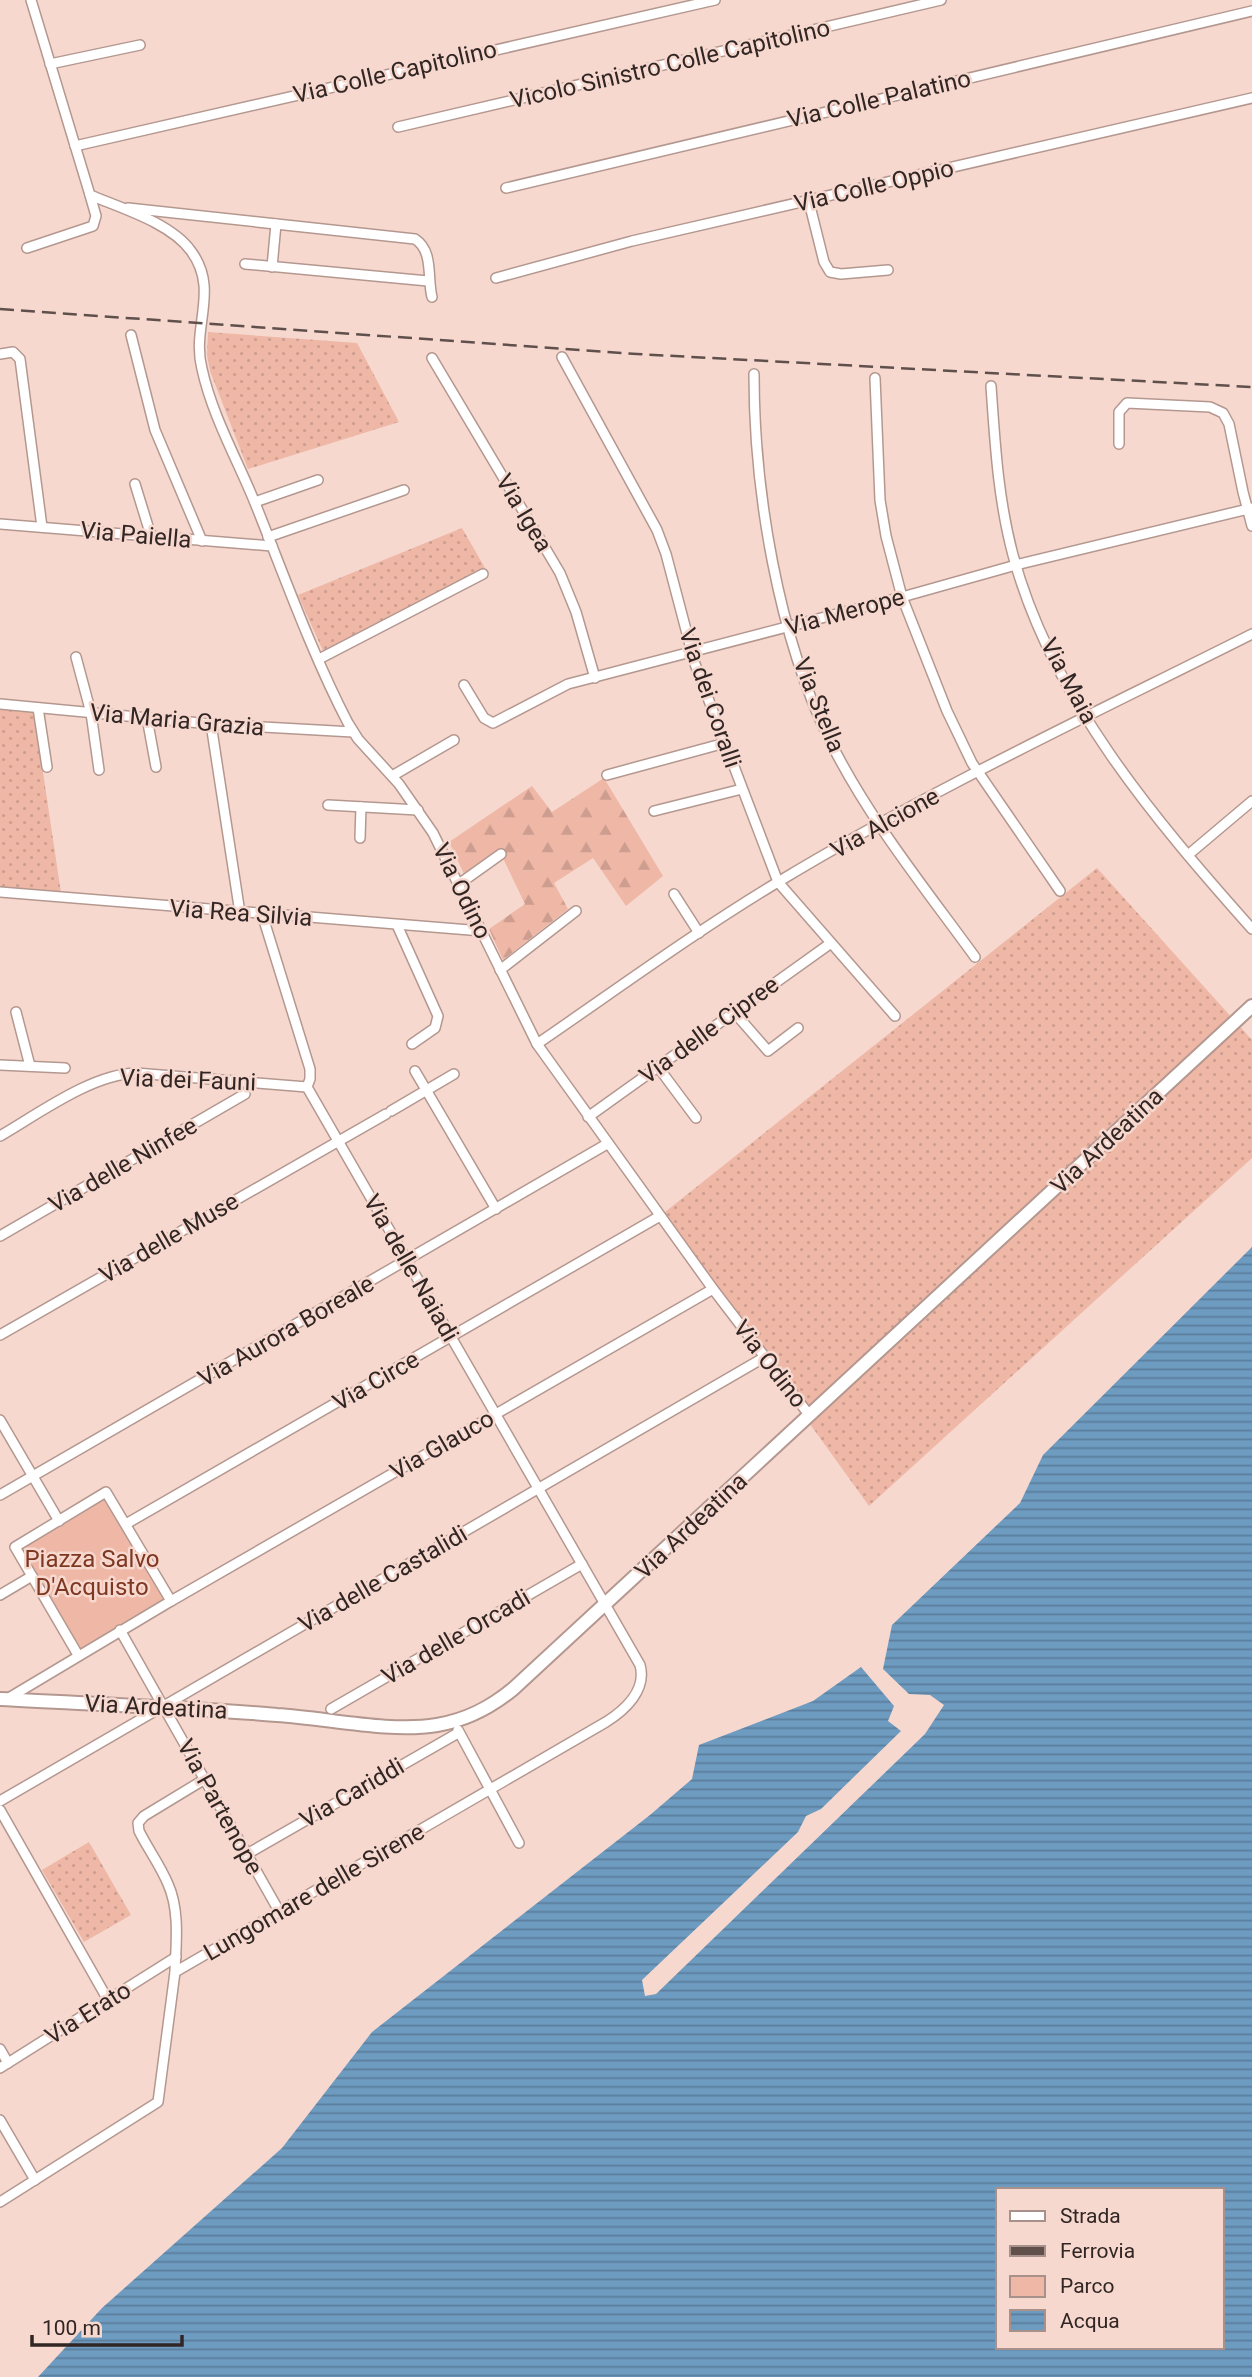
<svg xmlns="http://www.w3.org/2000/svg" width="1252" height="2377" font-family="Roboto,sans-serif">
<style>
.grass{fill:url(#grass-dots)}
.forest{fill:url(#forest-firs)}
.green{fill:#efb7a6}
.water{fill:url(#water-rules);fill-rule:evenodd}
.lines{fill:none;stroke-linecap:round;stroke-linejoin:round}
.street-casing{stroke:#b49890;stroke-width:12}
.secondary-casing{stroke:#b49890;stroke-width:16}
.street{stroke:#fff;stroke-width:9}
.secondary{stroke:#fff;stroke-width:12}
.rail{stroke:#60504c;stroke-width:2.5;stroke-dasharray:14 7;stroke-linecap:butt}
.labels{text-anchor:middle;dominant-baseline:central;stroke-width:5;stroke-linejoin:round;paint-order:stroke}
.street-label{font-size:24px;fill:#312623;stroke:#f6d8cf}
.park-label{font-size:24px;fill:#7e3721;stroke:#f6d8cf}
</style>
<defs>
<pattern id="grass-dots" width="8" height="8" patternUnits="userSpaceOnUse" patternTransform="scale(1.75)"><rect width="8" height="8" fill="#efb7a6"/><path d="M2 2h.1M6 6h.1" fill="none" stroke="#cd9d8f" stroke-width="1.8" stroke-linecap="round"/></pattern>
<pattern id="forest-firs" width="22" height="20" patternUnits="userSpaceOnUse" patternTransform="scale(1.75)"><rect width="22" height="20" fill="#efb7a6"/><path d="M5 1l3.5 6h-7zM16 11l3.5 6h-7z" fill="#cd9d8f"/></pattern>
<pattern id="water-rules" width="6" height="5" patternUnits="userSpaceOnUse" patternTransform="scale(1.75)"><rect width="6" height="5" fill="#6e9bc0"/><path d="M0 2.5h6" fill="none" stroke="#5b7e9c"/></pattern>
</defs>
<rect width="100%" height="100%" fill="#f6d8cf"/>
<g class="grass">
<path d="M208 332 357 343 399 422 248 469 210 371 207 355Z"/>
<path d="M462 528 485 568 323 651 298 595Z"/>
<path d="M0 709 34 712 61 893 0 887Z"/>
<path d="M1097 868 1252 1040V1158L869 1506 660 1216Z"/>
<path d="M89 1842 131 1915 84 1942 42 1870Z"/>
</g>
<path class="forest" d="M604 778 663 876 626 906 593 858 554 883 568 909 503 960 489 929 525 904 499 850 464 874 449 842 532 786 552 812Z"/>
<path class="green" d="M106 1492 171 1601 78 1655 15 1547Z"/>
<path class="water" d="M1252 1247V2377H38L102 2308 282 2148 372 2032 650 1815 692 1779 699 1745 813 1701 861 1667 894 1706 888 1721 901 1731 821 1809 806 1816 798 1832 642 1980 645 1996 656 1994 925 1734 944 1705 930 1695 909 1694 883 1669 892 1625 1020 1503 1043 1455ZM998 2190H1222V2347H998Z"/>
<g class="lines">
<g class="street-casing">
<g id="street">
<path d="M31 0 90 195C121 208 171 223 191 251 220 290 191 327 202 369 212 415 237 459 255 503 284 575 312 654 348 723L358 739 399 784 433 833 537 1044 713 1289 810 1416"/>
<path d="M50 64 140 45"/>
<path d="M398 127 941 0"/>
<path d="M75 146 715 0"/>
<path d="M506 188 1252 11"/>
<path d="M809 202 824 262 830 272 841 274 888 270"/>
<path d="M128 208 415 239C434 251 427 279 432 297"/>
<path d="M27 248 93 226 96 216 90 195"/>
<path d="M245 264 428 281"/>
<path d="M272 267 276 224"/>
<path d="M496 278 632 241 1252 98"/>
<path d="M131 335 155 430 202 541"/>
<path d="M0 354 13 352 20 359 42 527"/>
<path d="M562 357 657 530 666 554 695 664 778 882 895 1016"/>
<path d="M432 358 560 573 576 612 595 678"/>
<path d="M754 374C754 491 778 636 830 741 869 819 924 887 975 957"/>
<path d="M875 378 880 500 886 536 902 597 947 711 972 763 1060 891"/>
<path d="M991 386C995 443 998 499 1013 555 1051 698 1156 821 1252 929"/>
<path d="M1119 444V412L1127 403 1210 407 1223 413 1229 424 1243 492 1252 526"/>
<path d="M135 484 151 536"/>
<path d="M255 502 318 480"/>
<path d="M0 524 272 546"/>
<path d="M268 537 404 490"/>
<path d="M76 657 91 713 99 770"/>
<path d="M319 659 483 574"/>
<path d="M464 685 484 718 493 723 568 684 902 597 1016 565 1252 508"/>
<path d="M0 704 211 724 353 732"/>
<path d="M38 708 47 767"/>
<path d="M147 718 156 767"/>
<path d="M211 724 240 913"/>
<path d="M607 775 725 743"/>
<path d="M392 776 454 740"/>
<path d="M328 805 418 810"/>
<path d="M654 811 742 789"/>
<path d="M360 838 361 807"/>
<path d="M1188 855 1252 801"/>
<path d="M459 884 501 854"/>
<path d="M0 892 482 931"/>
<path d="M674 894 699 933"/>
<path d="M397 925 438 1016 435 1028 412 1044"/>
<path d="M500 970 576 911"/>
<path d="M16 1012 30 1066"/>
<path d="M734 1012 768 1051 798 1028"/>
<path d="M537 1044C616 990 695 932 778 882 930 790 1093 714 1252 634"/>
<path d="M0 1065 65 1068"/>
<path d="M658 1067 696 1118"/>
<path d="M415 1071 496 1209"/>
<path d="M391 1111 454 1074"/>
<path d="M588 1117 831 943"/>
<path d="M0 1136C38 1114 92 1074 136 1073L307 1087"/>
<path d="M0 1236 245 1094"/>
<path d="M0 1335 386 1114"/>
<path d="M0 1420 59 1521"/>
<path d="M0 1495 607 1144"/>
<path d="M126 1524 660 1216"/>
<path d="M0 1595 32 1576"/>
<path d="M171 1601 713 1289"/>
<path d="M120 1630 279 1911"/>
<path d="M7 1699 171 1601 106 1492 15 1547 78 1655"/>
<path d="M331 1709 582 1564"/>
<path d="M458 1730 519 1843"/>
<path d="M0 1801 765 1357"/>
<path d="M0 1810 108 2000"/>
<path d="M247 1854 458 1733"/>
<path d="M175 1972C176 1943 180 1911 168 1884 160 1865 148 1849 139 1831L138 1823 144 1816 205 1779"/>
<path d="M0 2049 8 2063"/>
<path d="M0 2068 176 1957"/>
<path d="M0 2120 35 2180"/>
<path d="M0 2202 158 2102 175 1972 606 1722C625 1710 647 1690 640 1665L307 1087 310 1079V1069L262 914"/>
</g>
</g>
<g class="secondary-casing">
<path id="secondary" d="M0 1699C93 1704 185 1707 277 1715 327 1718 389 1733 437 1725 467 1720 490 1708 513 1689L1252 1006"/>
</g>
<use href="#street" class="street"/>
<use href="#secondary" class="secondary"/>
<path class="rail" d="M0 309 637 354 1252 387"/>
</g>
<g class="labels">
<g class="street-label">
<text transform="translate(670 64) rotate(-13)">Vicolo Sinistro Colle Capitolino</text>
<text transform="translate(395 72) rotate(-13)">Via Colle Capitolino</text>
<text transform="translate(879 99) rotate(-13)">Via Colle Palatino</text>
<text transform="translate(874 186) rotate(-13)">Via Colle Oppio</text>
<text transform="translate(524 513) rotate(59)">Via Igea</text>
<text transform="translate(136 535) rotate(5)">Via Paiella</text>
<text transform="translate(845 612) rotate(-15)">Via Merope</text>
<text transform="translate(1069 681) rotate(62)">Via Maia</text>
<text transform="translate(710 698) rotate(71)">Via dei Coralli</text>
<text transform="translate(819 705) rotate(68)">Via Stella</text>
<text transform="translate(177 720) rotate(5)">Via Maria Grazia</text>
<text transform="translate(885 823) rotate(-29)">Via Alcione</text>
<text transform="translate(462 891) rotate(64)">Via Odino</text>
<text transform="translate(241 913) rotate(4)">Via Rea Silvia</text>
<text transform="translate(709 1030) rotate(-36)">Via delle Cipree</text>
<text transform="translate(188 1080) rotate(2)">Via dei Fauni</text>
<text transform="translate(1107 1141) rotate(-43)">Via Ardeatina</text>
<text transform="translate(123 1165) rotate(-30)">Via delle Ninfee</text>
<text transform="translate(169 1238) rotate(-30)">Via delle Muse</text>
<text transform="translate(411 1268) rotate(60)">Via delle Naiadi</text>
<text transform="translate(286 1331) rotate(-30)">Via Aurora Boreale</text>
<text transform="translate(770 1364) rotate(52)">Via Odino</text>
<text transform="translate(376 1381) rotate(-30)">Via Circe</text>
<text transform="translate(442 1445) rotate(-30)">Via Glauco</text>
<text transform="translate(691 1526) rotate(-43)">Via Ardeatina</text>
<text transform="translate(383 1579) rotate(-30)">Via delle Castalidi</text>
<text transform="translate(456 1637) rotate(-30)">Via delle Orcadi</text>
<text transform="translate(156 1707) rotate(3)">Via Ardeatina</text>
<text transform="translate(352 1793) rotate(-30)">Via Cariddi</text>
<text transform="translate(220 1807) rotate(61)">Via Partenope</text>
<text transform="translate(314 1892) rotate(-30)">Lungomare delle Sirene</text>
<text transform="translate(88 2013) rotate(-32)">Via Erato</text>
</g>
<g class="park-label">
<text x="92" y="1559">Piazza Salvo<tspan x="92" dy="28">D'Acquisto</tspan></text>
</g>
</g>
<rect x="996" y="2188" width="228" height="161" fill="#f6d8cf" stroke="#a7918a" stroke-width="2"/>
<rect x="1010" y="2211" width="35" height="10" fill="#ffffff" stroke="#a7918a" stroke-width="2"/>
<text x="1060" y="2223" font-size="21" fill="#312623">Strada</text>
<rect x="1010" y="2246" width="35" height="10" fill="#60504c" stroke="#a7918a" stroke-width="2"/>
<text x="1060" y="2258" font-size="21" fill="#312623">Ferrovia</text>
<rect x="1010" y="2276" width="35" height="21" fill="#efb7a6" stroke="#a7918a" stroke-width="2"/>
<text x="1060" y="2293" font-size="21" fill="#312623">Parco</text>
<rect x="1010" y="2310" width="35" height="21" fill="url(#water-rules)" stroke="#a7918a" stroke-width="2"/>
<text x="1060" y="2328" font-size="21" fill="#312623">Acqua</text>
<path d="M32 2335v10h150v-10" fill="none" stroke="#312623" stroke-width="3.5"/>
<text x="42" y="2335" font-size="21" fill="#312623" stroke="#f6d8cf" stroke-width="5" paint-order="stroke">100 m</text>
</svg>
